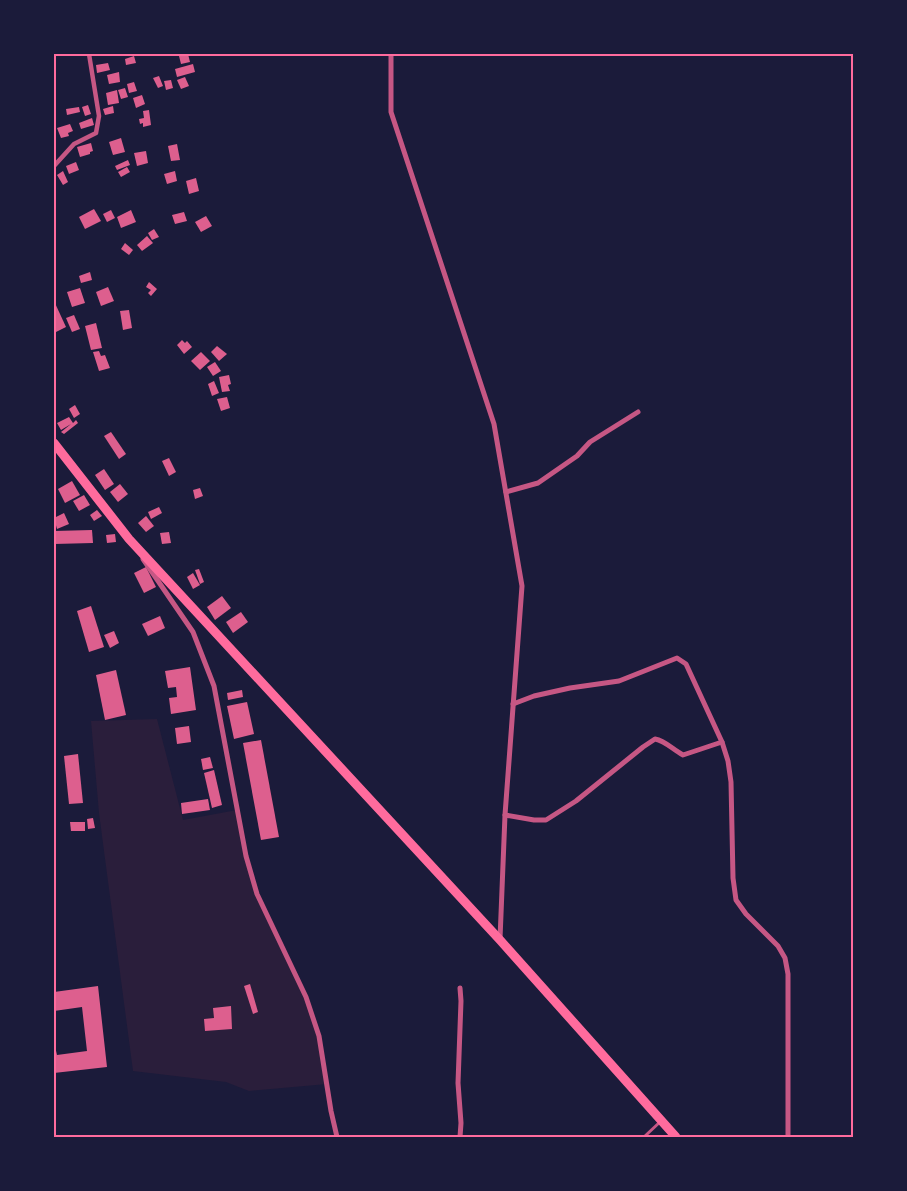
<svg xmlns="http://www.w3.org/2000/svg" width="907" height="1191" font-family="Overpass,sans-serif">
<style>
.green{fill:#2a1e3b}
.building{fill:#dd5f8e}
.lines{fill:none;stroke-linecap:round;stroke-linejoin:round}
.service{stroke:#c65784;stroke-width:3}
.pedestrian{stroke:#c65784;stroke-width:4.5}
.minor{stroke:#c65784;stroke-width:5}
.secondary{stroke:#ff6b9d;stroke-width:9}
.neatline{fill:none;stroke:#ff6b9d;stroke-width:2}
</style>
<rect width="100%" height="100%" fill="#1b1b3a"/>
<path class="green" d="M157 719 183 820 237 810 257 894 306 997 319 1036 327 1084 249 1091 226 1082 133 1071 99 813 91 721Z"/>
<g class="building">
<path d="M188 54 190 62 181 64 179 56Z"/>
<path d="M134 56 136 63 126 65 125 59Z"/>
<path d="M108 63 110 70 97 73 96 65Z"/>
<path d="M193 64 195 72 177 77 175 69Z"/>
<path d="M119 72 120 82 109 84 107 75Z"/>
<path d="M159 76 163 86 158 88 153 78Z"/>
<path d="M185 77 189 86 181 89 177 80Z"/>
<path d="M171 80 173 88 166 90 164 81Z"/>
<path d="M134 82 137 91 129 93 127 84Z"/>
<path d="M125 88 128 97 121 99 118 90Z"/>
<path d="M117 90 119 103 108 105 106 93Z"/>
<path d="M142 95 145 104 136 108 133 98Z"/>
<path d="M88 105 91 114 85 116 82 107Z"/>
<path d="M113 106 114 113 105 115 103 109Z"/>
<path d="M79 107 80 112 67 115 66 109Z"/>
<path d="M149 110 151 125 143 127V123L140 124 139 119 144 118 143 111Z"/>
<path d="M92 118 94 125 81 129 79 123Z"/>
<path d="M70 124 73 131 68 133 69 136 61 138 57 128Z"/>
<path d="M121 138 125 152 113 155 109 142Z"/>
<path d="M91 143 93 151 90 152V154L80 157 77 147Z"/>
<path d="M177 144 180 160 171 161 168 146Z"/>
<path d="M146 151 148 163 137 166 134 153Z"/>
<path d="M128 160 130 165 117 170 115 166Z"/>
<path d="M76 162 79 170 69 174 66 166Z"/>
<path d="M127 167 130 172 121 177 118 172Z"/>
<path d="M63 171 68 182 63 185 57 175Z"/>
<path d="M175 171 177 181 167 184 164 174Z"/>
<path d="M196 178 199 191 189 194 186 181Z"/>
<path d="M94 209 101 221 85 229 79 217Z"/>
<path d="M111 210 115 218 107 222 103 214Z"/>
<path d="M131 210 136 222 121 228 117 217Z"/>
<path d="M184 212 187 221 175 224 172 215Z"/>
<path d="M206 216 212 226 201 232 195 222Z"/>
<path d="M154 229 159 237 152 240 148 233Z"/>
<path d="M147 236 153 243 142 251 137 245Z"/>
<path d="M125 243 133 250 129 255 121 249Z"/>
<path d="M90 272 92 280 81 283 79 276Z"/>
<path d="M149 282 157 289 151 296 148 293 151 290 146 287Z"/>
<path d="M108 287 114 301 101 306 96 292Z"/>
<path d="M80 288 85 303 72 307 67 292Z"/>
<path d="M54 301 66 327 54 333Z"/>
<path d="M129 310 132 328 123 330 120 311Z"/>
<path d="M74 315 80 329 72 332 66 318Z"/>
<path d="M96 323 102 348 91 350 85 326Z"/>
<path d="M182 340 185 343 187 341 192 347 184 354 177 345Z"/>
<path d="M217 346 227 354 219 361 211 352Z"/>
<path d="M99 351 101 356 105 355 110 368 99 371 93 352Z"/>
<path d="M201 352 210 361 200 370 191 361Z"/>
<path d="M215 362 221 371 213 376 207 367Z"/>
<path d="M229 375 231 384 228 385 230 391 222 392 219 377Z"/>
<path d="M214 381 219 393 212 396 208 384Z"/>
<path d="M227 397 230 408 221 411 217 399Z"/>
<path d="M75 405 80 414 74 418 69 409Z"/>
<path d="M69 417 73 423 76 420 78 423 64 434 61 432 71 424 61 430 57 423Z"/>
<path d="M111 432 126 454 119 459 104 436Z"/>
<path d="M169 458 176 472 169 476 162 461Z"/>
<path d="M104 469 114 484 105 490 95 475Z"/>
<path d="M72 481 80 495 65 503 58 489Z"/>
<path d="M120 484 128 494 118 502 110 492Z"/>
<path d="M200 488 203 496 195 499 193 490Z"/>
<path d="M84 495 90 505 79 511 73 501Z"/>
<path d="M159 507 162 513 151 519 148 512Z"/>
<path d="M97 510 102 516 94 521 90 515Z"/>
<path d="M64 513 69 524 57 529 54 518Z"/>
<path d="M146 516 154 526 146 532 138 523Z"/>
<path d="M92 530 93 543 54 544V531Z"/>
<path d="M169 532 171 543 162 544 160 533Z"/>
<path d="M115 534 116 542 107 543 106 535Z"/>
<path d="M146 567 156 587 144 593 134 573Z"/>
<path d="M199 569 204 582 200 584 195 570Z"/>
<path d="M193 573 200 585 193 589 187 577Z"/>
<path d="M222 596 231 608 215 620 207 607Z"/>
<path d="M91 606 104 647 89 652 77 611Z"/>
<path d="M241 612 248 622 233 633 226 622Z"/>
<path d="M160 616 165 628 148 636 142 624Z"/>
<path d="M114 631 119 643 110 648 104 635Z"/>
<path d="M190 667 196 710 171 714 169 698 177 697 176 687 168 688 165 671Z"/>
<path d="M116 670 126 715 105 720 96 675Z"/>
<path d="M242 690 243 697 228 700 227 693Z"/>
<path d="M247 702 254 734 234 739 227 706Z"/>
<path d="M189 726 191 742 177 744 175 728Z"/>
<path d="M261 740 279 837 261 840 243 743Z"/>
<path d="M78 754 83 803 69 804 64 756Z"/>
<path d="M210 757 213 768 203 770 201 759Z"/>
<path d="M214 770 222 805 212 808 204 773Z"/>
<path d="M208 799 210 810 182 814 181 803Z"/>
<path d="M93 818 95 828 88 829 87 819Z"/>
<path d="M70 822H85V831H71Z"/>
<path d="M250 984 258 1012 253 1014 244 986Z"/>
<path d="M98 986 107 1067 54 1073V1042L57 1055 87 1051 82 1007 54 1011V992Z"/>
<path d="M231 1006 232 1029 205 1031 204 1019 214 1018 213 1008Z"/>
</g>
<g class="lines">
<path class="service" d="M644 1137 661 1121"/>
<path class="pedestrian" d="M54 166 74 144 96 133 99 116 89 54"/>
<g class="minor">
<path d="M391 54V112L494 424 522 586 505 815 500 939"/>
<path d="M506 492 538 483 577 456 590 442 638 412"/>
<path d="M143 559 193 632 214 686 246 856 257 894 306 997 319 1036 331 1111 337 1137"/>
<path d="M513 704 534 696 570 688 619 681 677 658 686 664 722 742 728 761 731 782 733 878 736 900 746 914 778 946 785 958 788 974V1137"/>
<path d="M505 815 534 820H546L576 801 643 747 655 739C666 741 673 750 683 755L722 742"/>
<path d="M460 988 461 1001 458 1083 461 1123 460 1137"/>
</g>
<path class="secondary" d="M54 443 129 539 500 940 676 1137"/>
</g>
<rect width="907" height="1191" fill="none" stroke="#1b1b3a" stroke-width="110"/>
<rect x="55" y="55" width="797" height="1081" class="neatline"/>
</svg>
